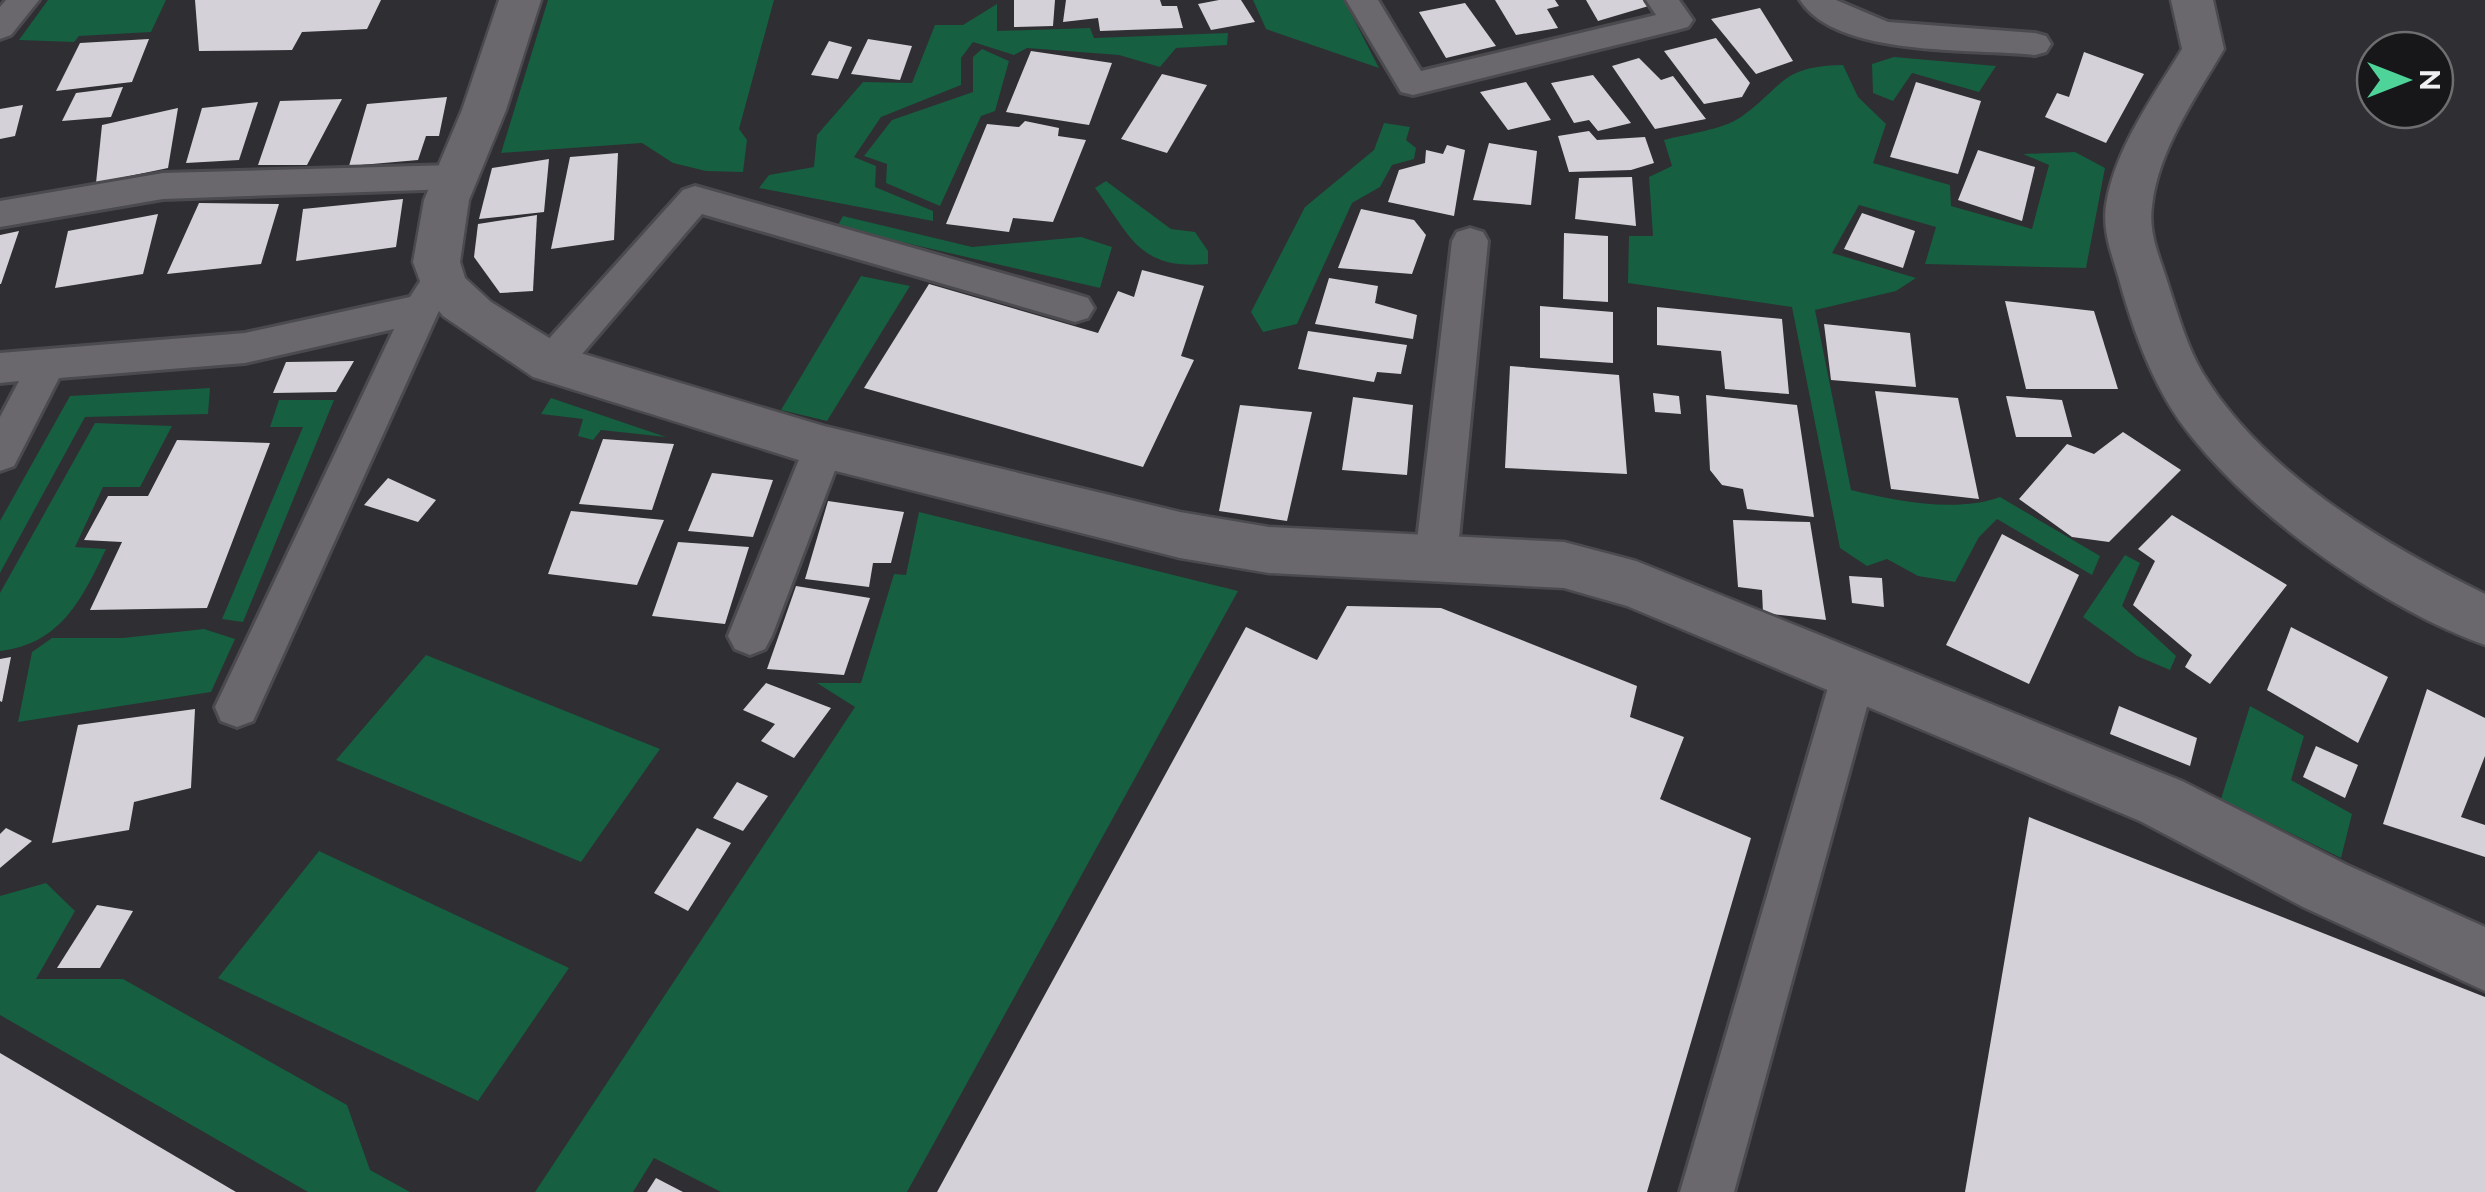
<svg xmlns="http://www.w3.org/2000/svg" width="2485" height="1192" font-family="Raleway,sans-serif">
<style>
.green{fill:#165f41}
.building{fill:#d4d2d8}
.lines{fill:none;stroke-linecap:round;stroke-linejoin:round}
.lane-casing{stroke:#4b4a4e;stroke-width:6}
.street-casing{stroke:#4b4a4e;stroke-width:5}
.secondary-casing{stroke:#4b4a4e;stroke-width:5}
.lane{fill:#6a686d;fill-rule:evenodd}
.street{fill:#6a686d;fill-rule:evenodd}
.secondary{fill:#6a686d;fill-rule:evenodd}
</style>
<rect width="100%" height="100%" fill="#2f2e32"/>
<g class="green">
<path d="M48 0H166L151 32 79 36 74 42 19 40Z"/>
<path d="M548 0H774L739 129 747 140 743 172 706 171 673 163 642 143 501 153Z"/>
<path d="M1253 0H1344L1379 68 1266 29Z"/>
<path d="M997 4V31L1090 28 1094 38 1228 33 1227 45 1176 48 1160 67 1119 55 1027 48 1014 55 973 42 961 58V85L881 117 854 157 876 166 875 187 933 211V221L759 188 769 175 814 167 817 135 863 82 912 83 935 25H963Z"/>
<path d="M982 49 1009 61 995 111 981 116 940 206 886 183 887 164 864 156 892 120 973 92V57Z"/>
<path d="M1894 57 1996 66 1979 92 1912 73 1893 101 1873 93 1872 64Z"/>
<path d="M1843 65 1858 97 1886 124 1873 163 1950 185 1951 206 2032 229 2049 165 2023 154 2075 152 2105 168 2086 268 1925 264 1936 227 1859 205 1832 253 1916 278 1896 291 1815 310 1851 490C1895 501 1957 513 2000 497L2100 556 2092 575 1997 519 1979 537 1955 582 1918 576 1887 559 1867 566 1840 548 1792 307 1628 283 1629 236H1653L1649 177 1672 166 1664 140C1686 134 1722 130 1741 117 1785 85 1781 66 1843 65Z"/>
<path d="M1384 123 1410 127 1406 140 1416 148 1414 159 1392 165 1380 187 1352 203 1297 324 1263 332 1251 312 1305 207 1374 150Z"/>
<path d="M1106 181 1171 229 1195 232 1208 251V264C1139 270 1132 238 1095 188Z"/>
<path d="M843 216 972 247 1081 237 1112 247 1100 288 837 227Z"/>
<path d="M861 276 910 286 827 421 781 410Z"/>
<path d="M210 388 208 414 85 417 0 573V521L70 396Z"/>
<path d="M551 398 666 437 601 430 593 440 578 436 583 419 541 414Z"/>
<path d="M279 400H334L243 622 222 619 303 427H270Z"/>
<path d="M95 423 172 426 140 487H103L75 547 106 549C82 599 61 644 0 651V593Z"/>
<path d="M919 512 1238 591 907 1192H721L654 1158 633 1192H535L855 707 817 683H861L894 574 906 575Z"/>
<path d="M2125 555 2140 563 2122 606 2176 656 2170 670 2137 656 2083 617Z"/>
<path d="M204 629 235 639 211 692 18 722 32 652 52 638H123Z"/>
<path d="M426 655 660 749 581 862 336 760Z"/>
<path d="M2250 706 2304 736 2291 780 2352 814 2341 858 2221 799Z"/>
<path d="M319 851 569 968 478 1101 218 978Z"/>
<path d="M46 883 75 911 36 979H123L347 1105 370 1170 410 1192H308L0 1015V896Z"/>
</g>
<g class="building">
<path d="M195 0H381L367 29 302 32 292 50 199 51Z"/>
<path d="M1014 0H1055L1053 26 1014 27Z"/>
<path d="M1066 0H1160L1162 6H1177L1183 28 1100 31 1098 18 1063 22Z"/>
<path d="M1219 0H1241L1255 22 1211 30 1198 4Z"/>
<path d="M1495 0H1555L1559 6 1547 9 1558 28 1516 35Z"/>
<path d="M1586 0H1647L1652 5 1598 21Z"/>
<path d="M1465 3 1496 46 1446 58 1419 12Z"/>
<path d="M1760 8 1793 61 1756 74 1711 19Z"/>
<path d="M1716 38 1750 83 1742 97 1704 104 1664 51Z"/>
<path d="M149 39 132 82 56 91 80 43Z"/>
<path d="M868 39 912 46 900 80 851 74Z"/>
<path d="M829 41 852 47 838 79 811 75Z"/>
<path d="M1031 51 1112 63 1089 125 1006 112Z"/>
<path d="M2084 52 2144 74 2106 143 2045 117 2057 93 2069 97Z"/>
<path d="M1639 58 1661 80 1673 76 1706 119 1655 129 1612 66Z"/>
<path d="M1162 74 1207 85 1167 153 1121 139Z"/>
<path d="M1593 75 1631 123 1598 131 1589 120 1574 123 1551 83Z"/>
<path d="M1526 82 1551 120 1508 130 1480 92Z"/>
<path d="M1916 82 1981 101 1958 174 1890 157Z"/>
<path d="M123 87 111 117 62 121 76 93Z"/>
<path d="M447 97 439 136H426L418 160 349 166 367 104Z"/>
<path d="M342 99 307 165H258L280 101Z"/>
<path d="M258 102 239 160 186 163 202 108Z"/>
<path d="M23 105 15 136 0 139V109Z"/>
<path d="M178 108 168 168 96 183 102 125Z"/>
<path d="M1025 121 1059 128 1058 136 1086 140 1053 222 1013 218 1009 232 946 224 987 124 1019 127Z"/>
<path d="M1589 131 1597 140 1645 137 1654 163 1631 170 1569 172 1558 136Z"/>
<path d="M1489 143 1537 151 1531 205 1473 200Z"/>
<path d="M1447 145 1465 150 1454 216 1388 202 1399 170 1425 163 1426 150 1443 154Z"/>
<path d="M1978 150 2035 167 2022 221 1958 200Z"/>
<path d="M618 153 614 240 551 249 570 157Z"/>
<path d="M549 159 544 212 479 219 492 168Z"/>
<path d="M1632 177 1636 226 1575 219 1579 178Z"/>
<path d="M403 199 396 247 296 261 303 209Z"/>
<path d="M199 203 279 204 261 264 167 274Z"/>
<path d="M1361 209 1414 220 1426 235 1412 274 1338 268Z"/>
<path d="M1862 213 1915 231 1903 268 1844 249Z"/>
<path d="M158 214 143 274 55 288 68 231Z"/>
<path d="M537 215 533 291 500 293 474 257 478 224Z"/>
<path d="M19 231 1 284H0V235Z"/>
<path d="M1564 233 1608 236V302L1563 299Z"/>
<path d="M1142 270 1204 286 1181 356 1194 360 1143 467 864 388 929 284 1098 333 1118 291 1134 297Z"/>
<path d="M1329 278 1378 286 1375 303 1417 315 1413 339 1315 324Z"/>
<path d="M2005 301 2094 311 2118 389H2026Z"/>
<path d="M1540 306 1613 312V363L1540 358Z"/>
<path d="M1657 307 1782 319 1789 394 1725 389 1721 351 1657 345Z"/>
<path d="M1824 324 1910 333 1916 387 1831 380Z"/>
<path d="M1308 331 1407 345 1401 374 1377 372 1374 382 1298 369Z"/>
<path d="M354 361 336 392 273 393 286 362Z"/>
<path d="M1510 366 1619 375 1627 474 1505 468Z"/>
<path d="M1875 391 1958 398 1979 499 1891 489Z"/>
<path d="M1653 393 1679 396 1681 414 1655 412Z"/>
<path d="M1706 395 1797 405 1814 517 1747 509 1743 489 1722 485 1710 470Z"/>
<path d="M2006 396 2062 400 2072 437H2016Z"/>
<path d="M1353 397 1413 405 1407 475 1342 470Z"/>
<path d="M1240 405 1312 412 1287 521 1219 511Z"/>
<path d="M2123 432 2181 470 2109 542 2072 537 2019 499 2067 444 2094 454Z"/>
<path d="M603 439 674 444 652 510 579 504Z"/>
<path d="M177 440 270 443 207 608 90 610 122 542 84 540 108 496H148Z"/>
<path d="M712 473 773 480 753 537 688 531Z"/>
<path d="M388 478 436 500 418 522 364 505Z"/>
<path d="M828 501 904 512 891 563H873L869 587 805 579Z"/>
<path d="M571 511 664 520 637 585 548 574Z"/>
<path d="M2172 515 2287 585 2210 684 2185 667 2192 655 2133 605 2155 561 2138 549Z"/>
<path d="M1733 520 1810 522 1826 620 1763 613 1762 590 1738 587Z"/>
<path d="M2002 534 2079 575 2029 684 1946 645Z"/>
<path d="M678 542 749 547 725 624 652 616Z"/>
<path d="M1849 576 1882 578 1884 607 1852 603Z"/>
<path d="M796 586 870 598 844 675 767 669Z"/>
<path d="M1347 606 1441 608 1637 686 1630 717 1684 737 1660 799 1751 838 1647 1192H937L1246 627 1317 660Z"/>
<path d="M2291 627 2388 677 2358 743 2267 690Z"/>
<path d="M11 657 2 702 0 701V659Z"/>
<path d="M766 683 831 708 794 758 761 741 775 724 743 710Z"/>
<path d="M2427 689 2485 718V756L2461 817 2485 825V857L2383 824Z"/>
<path d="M2119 706 2197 738 2190 766 2110 734Z"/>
<path d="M195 709 191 788 134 802 129 830 52 843 78 725Z"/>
<path d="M2316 746 2358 765 2345 798 2303 777Z"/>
<path d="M737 782 768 796 743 831 713 818Z"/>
<path d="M2029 817 2485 997V1192H1965Z"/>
<path d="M6 828 32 841 0 868V834Z"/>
<path d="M697 828 731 843 688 911 654 893Z"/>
<path d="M97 905 133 911 100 968H57Z"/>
<path d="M0 1053 236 1192H0Z"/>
<path d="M656 1178 683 1192H647Z"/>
</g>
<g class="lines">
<g class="lane-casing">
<g id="lane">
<path d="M6 0H39L11 35 0 39V7Z"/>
<path d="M1346 0H1378L1421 71 1656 15 1646 0H1679L1693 20 1688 27 1677 30 1413 95 1401 92Z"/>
<path d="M1800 0H1836L1888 22 2035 33 2046 36 2051 44 2046 52 2035 55C1973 48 1837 58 1800 0Z"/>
<path d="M453 165 465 168 470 177 465 186 453 189 163 199 0 227V201L163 173Z"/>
<path d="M695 186 1075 294 1088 298 1094 308 1088 318 1075 322 702 214 565 374 551 378 537 374 532 363 537 352 683 190Z"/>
<path d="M1470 228 1483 232 1488 241 1457 558 1451 571 1436 576 1421 571 1415 558 1452 241 1457 232Z"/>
<path d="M441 265 454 269 459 279 438 313 253 721 237 727 221 721 215 707 394 329 245 363 59 378 14 466 0 471V417L19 381 0 383V353L245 333 410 297 428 269Z"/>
<path d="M824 431 838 436 844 447 772 636 765 649 750 655 735 649 728 636 804 447 810 436Z"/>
<path d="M1854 654 1870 660 1876 674 1734 1192H1680L1832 674 1838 660Z"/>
</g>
</g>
<g class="street-casing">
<path id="street" d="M499 0H541L506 110 469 200 460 262 465 278 491 302 567 349 824 426 1180 512 1269 527 1564 542 1636 561 2182 781 2347 865 2485 927V991L2303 907 2140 821 1627 606 1564 588 1269 573 1180 558 824 468 533 377 443 316 424 292 413 262 424 200 462 110Z"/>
</g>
<g class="secondary-casing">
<path id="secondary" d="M2171 0H2213L2224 49C2196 97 2158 150 2152 206 2148 235 2161 260 2169 287 2178 315 2187 346 2202 372 2263 473 2382 543 2485 594V645C2383 608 2259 521 2191 436 2156 393 2136 339 2121 286 2114 259 2102 234 2106 205 2115 148 2153 97 2182 49Z"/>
</g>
<use href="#lane" class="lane"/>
<use href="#street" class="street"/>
<use href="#secondary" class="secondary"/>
</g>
<g transform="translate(2405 80) rotate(90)"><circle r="48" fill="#171618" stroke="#6e6d6f" stroke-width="2.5"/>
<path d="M0-8L18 38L0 25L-18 38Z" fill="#4ed399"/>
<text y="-15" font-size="28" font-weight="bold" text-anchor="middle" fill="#f0eff2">N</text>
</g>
</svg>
